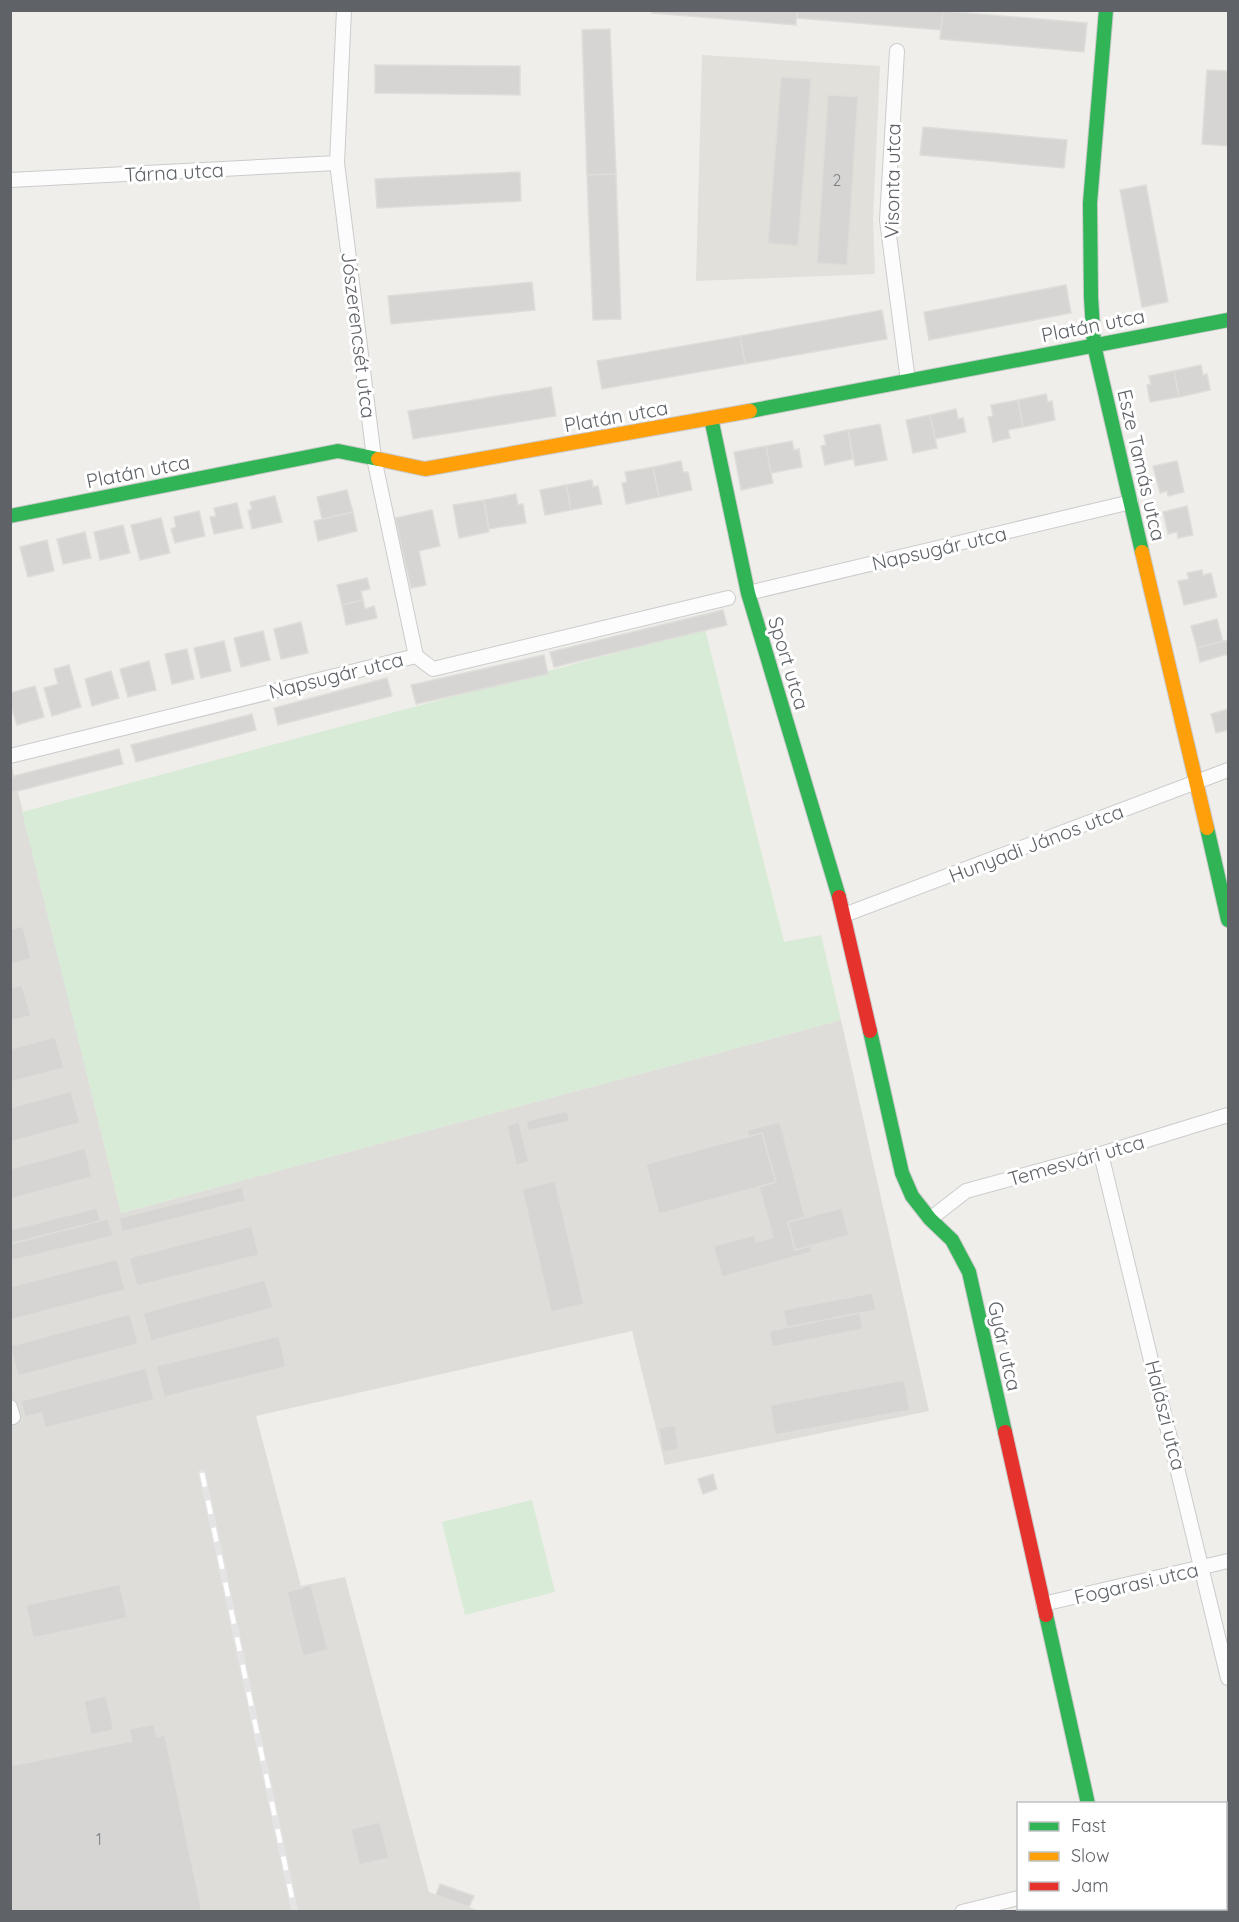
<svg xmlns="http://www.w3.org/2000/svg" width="1239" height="1922" font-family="Quicksand,sans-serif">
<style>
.industrial{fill:#dfddda}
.education{fill:#e2e0da}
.green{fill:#d8ebd6}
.building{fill:#d6d5d3;stroke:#deddd9;stroke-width:1.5}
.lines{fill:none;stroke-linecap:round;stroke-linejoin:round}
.street-casing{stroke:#cbcccc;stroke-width:16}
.fast-casing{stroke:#cacacb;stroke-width:16}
.slow-casing{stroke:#cacacb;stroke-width:16}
.jam-casing{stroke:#cacacb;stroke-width:16}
.street{stroke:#fdfcfc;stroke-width:14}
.fast{stroke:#30b455;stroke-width:14}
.slow{stroke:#ff9f0a;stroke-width:14}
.jam{stroke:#e5322d;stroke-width:14}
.rail-casing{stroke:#e4e4e4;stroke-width:7}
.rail{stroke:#fff;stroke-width:4.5;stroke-dasharray:14;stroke-linecap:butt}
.labels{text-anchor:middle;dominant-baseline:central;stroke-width:6;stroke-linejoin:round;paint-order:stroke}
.number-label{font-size:16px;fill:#7e8184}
.street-label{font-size:20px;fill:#5f6368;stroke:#fff}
</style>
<rect width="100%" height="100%" fill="#efeeea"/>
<path class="industrial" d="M10 759 121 1213 841 1020 929 1411 665 1465 632 1331 256 1416 301 1586 345 1577 429 1892 480 1911H11Z"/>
<path class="education" d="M702 55 880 66 873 219 875 274 696 281Z"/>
<g class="green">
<path d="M705 629 784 942 821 935 841 1020 121 1213 22 812Z"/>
<path d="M532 1500 555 1592 465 1615 442 1522Z"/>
</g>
<g class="building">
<path d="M652 10H797L796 25 652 13Z"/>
<path d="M797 10H943L941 30 797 18Z"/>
<path d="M943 11 1087 23 1084 52 940 39Z"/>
<path d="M610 29 616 174 587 175 582 30Z"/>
<path d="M375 65 520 66V95L375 93Z"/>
<path d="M1207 70 1228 71V146L1202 144Z"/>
<path d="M781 77 811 79 798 246 768 243Z"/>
<path d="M828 95 858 97 847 265 817 263Z"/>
<path d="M923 127 1067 140 1064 168 920 155Z"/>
<path d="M520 172 521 201 377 208 375 179Z"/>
<path d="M616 174 621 319 593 320 587 175Z"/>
<path d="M1146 185 1168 302 1142 307 1120 190Z"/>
<path d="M532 282 535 310 391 324 388 296Z"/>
<path d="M1066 285 1071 313 929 340 924 312Z"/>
<path d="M882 310 887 339 745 364 740 336Z"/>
<path d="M740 336 745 364 602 389 597 361Z"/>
<path d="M1201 365 1203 375 1207 374 1210 390 1179 397 1174 371Z"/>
<path d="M1174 371 1179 397 1150 402 1147 385 1151 384 1149 376Z"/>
<path d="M551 387 556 416 413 439 408 411Z"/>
<path d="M1046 394 1048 402 1052 401 1055 420 1023 427 1018 400Z"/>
<path d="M1018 400 1023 427 1008 430 1010 438 993 442 988 417 993 416 991 405Z"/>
<path d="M956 409 958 419 963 418 966 432 935 439 930 415Z"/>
<path d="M930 415 937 448 913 453 906 420Z"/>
<path d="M880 424 887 460 855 466 848 430Z"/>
<path d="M848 430 853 459 825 465 821 446 826 445 824 435Z"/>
<path d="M792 441 794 450 799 449 802 467 771 473 766 446Z"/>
<path d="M766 446 773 483 741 490 734 452Z"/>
<path d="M681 461 683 472H688L692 490 659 497 653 467Z"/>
<path d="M1177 461 1184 492 1168 496 1167 491 1160 493 1153 466Z"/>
<path d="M653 467 659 497 626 504 622 483 627 482 625 472Z"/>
<path d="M592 480 593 487 598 486 602 504 571 510 566 485Z"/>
<path d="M566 485 571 510 545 515 540 490Z"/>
<path d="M347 490 353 512 322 519 317 497Z"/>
<path d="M516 494 518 505 523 504 526 523 489 529 484 500Z"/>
<path d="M275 496 282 522 252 529 248 511 252 509 250 502Z"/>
<path d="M484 500 489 532 459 538 453 505Z"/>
<path d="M237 503 243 528 214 534 210 517 216 516 214 508Z"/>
<path d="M1187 506 1193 535 1178 538 1177 532 1168 534 1163 512Z"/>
<path d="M432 510 440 546 419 551 426 585 411 588 395 518Z"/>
<path d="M199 511 205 536 175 543 171 529 176 527 174 517Z"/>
<path d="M353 512 357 531 318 541 314 521Z"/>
<path d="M161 518 170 553 140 560 131 525Z"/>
<path d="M123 525 130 553 100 560 94 532Z"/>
<path d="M85 532 91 558 63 564 57 539Z"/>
<path d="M47 540 54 571 28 577 20 547Z"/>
<path d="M1202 570 1203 575 1211 573 1217 597 1184 605 1178 581 1189 579 1187 573Z"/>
<path d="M367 578 370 589 361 591 363 600 342 605 337 585Z"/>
<path d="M363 600 365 609 374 606 377 618 346 625 342 605Z"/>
<path d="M723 610 727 625 554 667 550 652Z"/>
<path d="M1217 619 1223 642 1197 648 1191 626Z"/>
<path d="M301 622 308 653 281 659 274 629Z"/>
<path d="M263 631 270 660 241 667 234 638Z"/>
<path d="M1228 640V654L1200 662 1197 648Z"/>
<path d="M224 641 231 671 201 678 194 648Z"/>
<path d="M187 649 194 679 172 684 165 654Z"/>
<path d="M544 655 548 674 416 704 411 685Z"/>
<path d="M149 661 156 690 128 697 120 669Z"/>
<path d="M69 665 81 707 52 716 44 688 58 684 54 669Z"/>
<path d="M111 671 119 698 92 706 85 679Z"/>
<path d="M387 678 392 696 278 725 274 708Z"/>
<path d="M35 686 44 717 17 725 10 704V693Z"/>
<path d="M1228 709V730L1216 733 1211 714Z"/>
<path d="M252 714 256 730 136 762 131 745Z"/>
<path d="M119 749 123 764 10 793V777Z"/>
<path d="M23 926 31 959 10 964V929Z"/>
<path d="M22 985 31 1016 10 1021V988Z"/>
<path d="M55 1037 64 1068 10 1082V1049Z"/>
<path d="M71 1091 80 1123 10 1142V1108Z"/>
<path d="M567 1111 570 1121 528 1131 526 1121Z"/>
<path d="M519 1122 529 1162 516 1165 507 1125Z"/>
<path d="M780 1122 805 1217 788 1222 795 1250 810 1246 812 1252 722 1277 713 1246 755 1235 756 1242 773 1237 759 1187 776 1182 762 1133 749 1137 747 1130Z"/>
<path d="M762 1133 776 1182 659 1214 646 1164Z"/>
<path d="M85 1148 92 1177 10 1199V1169Z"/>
<path d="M555 1181 584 1304 551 1312 522 1189Z"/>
<path d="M242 1187 245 1201 122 1232 119 1218Z"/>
<path d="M97 1208 101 1221 10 1244V1230Z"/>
<path d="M842 1208 849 1235 795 1250 788 1222Z"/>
<path d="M108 1219 113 1236 10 1261V1244Z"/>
<path d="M252 1226 259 1255 137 1286 129 1258Z"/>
<path d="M117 1259 125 1290 10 1320V1287Z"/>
<path d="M265 1280 273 1308 151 1341 143 1313Z"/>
<path d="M872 1293 876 1310 787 1328 783 1310Z"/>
<path d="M860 1313 863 1329 772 1347 769 1331Z"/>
<path d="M130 1314 138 1344 18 1376 10 1346Z"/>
<path d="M279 1336 286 1367 164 1397 156 1366Z"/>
<path d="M146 1368 154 1400 45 1428 42 1413 25 1417 21 1401Z"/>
<path d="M904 1380 910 1410 775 1435 770 1405Z"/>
<path d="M675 1425 679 1449 663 1452 659 1428Z"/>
<path d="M713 1474 717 1489 703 1494 698 1479Z"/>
<path d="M120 1584 127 1618 33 1638 26 1605Z"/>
<path d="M311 1585 328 1650 303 1656 287 1592Z"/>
<path d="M106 1696 114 1730 91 1735 84 1701Z"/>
<path d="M154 1724 157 1737 165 1735 202 1912H10V1766L132 1741 129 1729Z"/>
<path d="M380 1822 389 1858 359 1865 351 1829Z"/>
<path d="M440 1884 474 1896 469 1907 436 1895Z"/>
</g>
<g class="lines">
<g class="street-casing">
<g id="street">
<path d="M344 10 337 163 374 458 416 656"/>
<path d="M897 51 887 220 908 381"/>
<path d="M10 180 337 163"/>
<path d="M748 593 1131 502"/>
<path d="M10 756 416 656 433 669 728 598"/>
<path d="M844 915 1228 770"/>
<path d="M1101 1154 1228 1678"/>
<path d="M930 1219 966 1191 1101 1154 1228 1115"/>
<path d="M10 1407 13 1417"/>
<path d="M1043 1604 1228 1561"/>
<path d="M1113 1908 1114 1912"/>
<path d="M962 1912 1018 1898"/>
</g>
</g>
<g class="fast-casing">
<g id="fast">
<path d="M1106 10 1090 203 1091 297 1094 345 1142 552"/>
<path d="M750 411 1228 320"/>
<path d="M711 418 748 593 839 897"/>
<path d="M10 516 338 451 378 459"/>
<path d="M1207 828 1228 920"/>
<path d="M870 1031 902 1173 912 1196 930 1219 952 1240 969 1272 1005 1432"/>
<path d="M1046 1615 1088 1804"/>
</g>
</g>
<g class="slow-casing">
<g id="slow">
<path d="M378 459 425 469 750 411"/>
<path d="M1142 552 1207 828"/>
</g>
</g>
<g class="jam-casing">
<g id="jam">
<path d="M839 897 870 1031"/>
<path d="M1005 1432 1046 1615"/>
</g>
</g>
<use href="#street" class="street"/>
<use href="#fast" class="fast"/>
<use href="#slow" class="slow"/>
<use href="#jam" class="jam"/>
<g class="rail-casing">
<path id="rail" d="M202 1473 295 1912"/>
</g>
<use href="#rail" class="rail"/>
</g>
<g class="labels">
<g class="number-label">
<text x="837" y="180">2</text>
<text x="99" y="1839">1</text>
</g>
<g class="street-label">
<text transform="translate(174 172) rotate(-3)">Tárna utca</text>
<text transform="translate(892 181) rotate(-89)">Visonta utca</text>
<text transform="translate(1093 325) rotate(-11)">Platán utca</text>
<text transform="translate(359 335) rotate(83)">Jószerencsét utca</text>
<text transform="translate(616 416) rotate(-10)">Platán utca</text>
<text transform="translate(1142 465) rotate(77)">Esze Tamás utca</text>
<text transform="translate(138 471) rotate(-11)">Platán utca</text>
<text transform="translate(939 548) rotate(-13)">Napsugár utca</text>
<text transform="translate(789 663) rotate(73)">Sport utca</text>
<text transform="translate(336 675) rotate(-14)">Napsugár utca</text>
<text transform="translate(1036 843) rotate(-21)">Hunyadi János utca</text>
<text transform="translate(1076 1160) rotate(-16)">Temesvári utca</text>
<text transform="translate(1005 1346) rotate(77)">Gyár utca</text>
<text transform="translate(1166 1415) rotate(76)">Halászi utca</text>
<text transform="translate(1136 1583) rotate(-13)">Fogarasi utca</text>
</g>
</g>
<rect width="1239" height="1922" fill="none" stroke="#5f6368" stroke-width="24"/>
<rect x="1017" y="1802" width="210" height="108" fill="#ffffff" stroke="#bfc1c3" stroke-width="1.5"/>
<rect x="1029" y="1822" width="30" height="9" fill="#30b455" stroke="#bfc1c3" stroke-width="1.5"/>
<text x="1071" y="1832" font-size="18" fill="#5f6368">Fast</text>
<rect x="1029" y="1852" width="30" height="9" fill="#ff9f0a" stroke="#bfc1c3" stroke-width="1.5"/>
<text x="1071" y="1862" font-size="18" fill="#5f6368">Slow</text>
<rect x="1029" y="1882" width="30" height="9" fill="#e5322d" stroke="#bfc1c3" stroke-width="1.5"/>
<text x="1071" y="1892" font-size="18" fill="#5f6368">Jam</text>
</svg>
